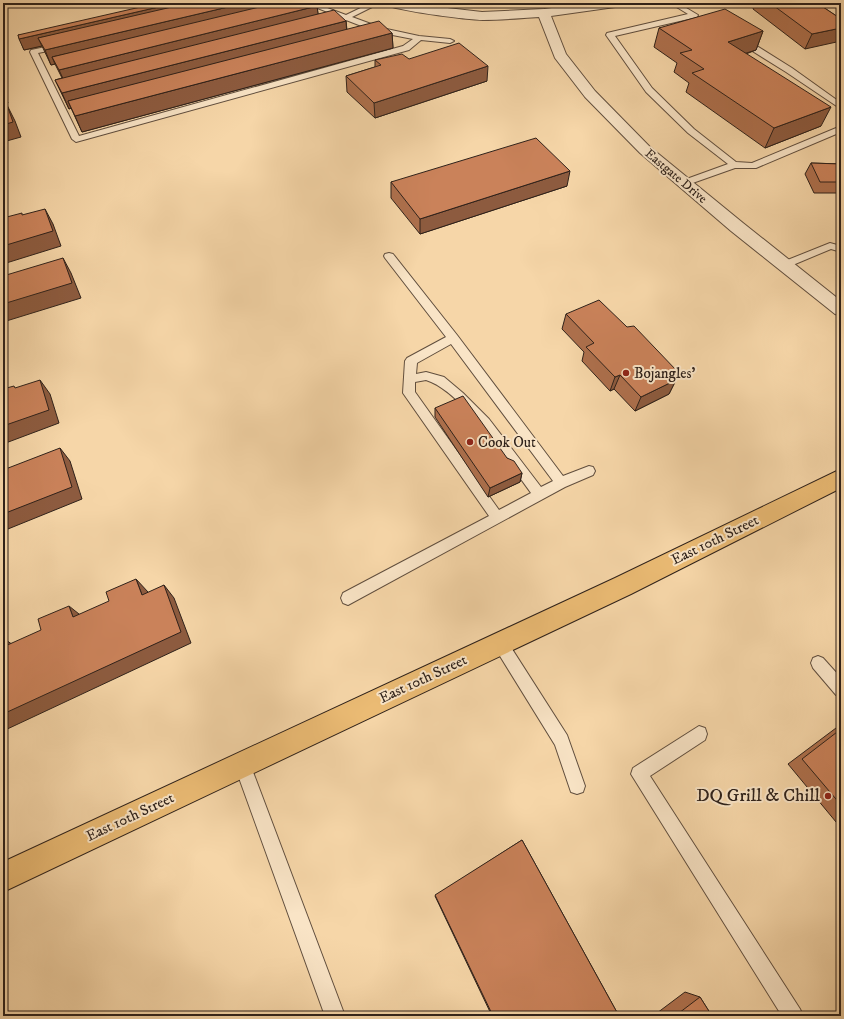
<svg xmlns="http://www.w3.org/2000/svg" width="844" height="1019" font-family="'IM FELL DW Pica',serif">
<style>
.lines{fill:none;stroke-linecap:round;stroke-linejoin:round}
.lane-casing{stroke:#604e3e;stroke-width:2}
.street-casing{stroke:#604e3e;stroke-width:2}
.primary-casing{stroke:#2e211a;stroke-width:2}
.lane{fill:#f9e4c6;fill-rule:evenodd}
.street{fill:#f9e4c6;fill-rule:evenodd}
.primary{fill:#ebbb74;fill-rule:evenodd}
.wall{fill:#ae704d;stroke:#2e211a}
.shaded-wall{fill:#8d5b3f;stroke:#2e211a}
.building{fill:#ca825a;stroke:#2e211a}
.poi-dot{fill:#8f2418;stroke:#f9e4c6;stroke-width:1.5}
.labels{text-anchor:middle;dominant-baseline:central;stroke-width:4;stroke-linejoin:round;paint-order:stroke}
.far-street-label{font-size:13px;fill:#2e211a;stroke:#f9e4c6}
.poi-label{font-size:15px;fill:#2e211a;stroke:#f9e4c6;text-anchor:start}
.street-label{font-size:15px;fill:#2e211a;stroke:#f9e4c6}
.near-poi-label{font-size:18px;fill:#2e211a;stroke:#f9e4c6;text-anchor:end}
</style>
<rect width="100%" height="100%" fill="#f6d6a8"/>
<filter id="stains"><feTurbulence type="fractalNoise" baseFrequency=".005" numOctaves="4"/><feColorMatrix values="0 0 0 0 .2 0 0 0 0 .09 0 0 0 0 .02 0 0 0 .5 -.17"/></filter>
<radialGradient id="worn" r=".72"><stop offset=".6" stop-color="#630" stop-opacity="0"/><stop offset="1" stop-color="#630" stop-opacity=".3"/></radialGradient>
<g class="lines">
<g class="lane-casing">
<g id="lane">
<path d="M305 3H314L346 15 371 3H380L352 17 382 28 419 36 450 39 454 41 450 43 421 40 409 50 76 142 72 139 30 52 31 50 60 44 64 46 63 48 38 53 79 136 403 46 413 39 377 32 346 20 339 21 340 17Z"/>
<path d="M670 3H678L698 15 697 17 615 36 652 88 694 129 736 162 752 163 841 126V132L756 168H735L687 185H681L679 183 681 181 728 164 688 133 646 92 606 35 607 33 688 14Z"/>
<path d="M738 38H744L792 68 841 103V109L786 72 738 42Z"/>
<path d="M830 243 841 246V252L831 249 788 267 784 268 779 265 780 263Z"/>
<path d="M389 253 393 254 457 335 563 476 589 466 593 467 595 471 593 475 565 487 348 605 343 603 341 598 343 593 489 516 403 393 405 361 407 358 446 337 385 258 384 256 385 254ZM451 344 553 481 541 487 489 419 463 393 444 377 426 372 416 374 417 363ZM426 380C462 391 508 462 531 493L499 510 415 392V382Z"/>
<path d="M500 636 505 638 567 735 585 786 583 792 577 794 571 792 555 745 495 648 493 643 495 638Z"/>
<path d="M818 656 823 658 841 678V698L836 695 813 668 811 663 813 658Z"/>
<path d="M699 726 705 728 707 734 705 740 650 776 800 1009 803 1016H782L631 774 633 768Z"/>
<path d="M242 756 248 758 250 764 345 1016H325L234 764 236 758Z"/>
</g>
</g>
<g class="street-casing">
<path id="street" d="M383 3H404L482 12 544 9 590 3H621L619 6 615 7 551 16 566 54 595 91 650 147 743 223 841 301V316L835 314 731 231 640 153 585 97 555 58 539 17C521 18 502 20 483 20 470 20 388 10 383 3Z"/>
</g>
<g class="primary-casing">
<path id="primary" d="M841 469V488L631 594 3 892V862L615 578Z"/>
</g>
<use href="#lane" class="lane"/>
<use href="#street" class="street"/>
<use href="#primary" class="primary"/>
</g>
<g class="wall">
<path d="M755 3H817L841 19 805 49 753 9Z"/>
<path d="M317 6 318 14 346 21 347 30 392 33 393 48 82 132 71 108 69 109 55 80 62 78 55 64 51 65 42 46 24 50 18 35Z"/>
<path d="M659 28 763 31 756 50 746 54 821 126 765 148 686 92 689 83 674 72 677 63 654 47Z"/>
<path d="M375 60 487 81 375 118 347 92 346 76 375 67Z"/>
<path d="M811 163 841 164V193H814L805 174Z"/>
<path d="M391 182 567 186 420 234 391 198Z"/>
<path d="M566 314 676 380 669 394 635 411 614 389 610 391 582 361 584 352 562 329Z"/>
<path d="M435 408 507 458 522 473 520 482 488 497 435 417Z"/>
<path d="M841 726V828L788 764 836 728Z"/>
<path d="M522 840 619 1016H492L435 896Z"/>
<path d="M685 992 700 997 712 1016H653Z"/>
</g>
<g class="shaded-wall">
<path d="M176 3H222L38 38 42 46 24 50 19 39Z"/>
<path d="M245 3H290L52 57 55 64 51 65 45 50Z"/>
<path d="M317 6 319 21 66 85 59 70Z"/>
<path d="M346 21 347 36 68 101 71 108 69 109 62 93Z"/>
<path d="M841 28V41L805 49 812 34Z"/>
<path d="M763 31 756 50 721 61 728 42Z"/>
<path d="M392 33 393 48 82 132 75 116Z"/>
<path d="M488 66 487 81 375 118 374 103Z"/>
<path d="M3 89 8 103 3 104Z"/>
<path d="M7 105 15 121 21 137 3 142V125Z"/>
<path d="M831 107 821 126 765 148 774 128Z"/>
<path d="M570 171 567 186 420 234V219Z"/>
<path d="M45 209 53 224 61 246 3 264V246Z"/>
<path d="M63 258 71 273 81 298 3 322V304Z"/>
<path d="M620 375 614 389 610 391 615 377Z"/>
<path d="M40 380 50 394 59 423 3 444V426Z"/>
<path d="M676 380 669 394 635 411 641 397Z"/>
<path d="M60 448 70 461 82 499 3 531V514Z"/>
<path d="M522 473 520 482 488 497 490 488Z"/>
<path d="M136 579 148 592 153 608 142 595Z"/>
<path d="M164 585 174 598 191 643 3 731V714Z"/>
<path d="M69 606 84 618 73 617Z"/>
<path d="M3 638 16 647 3 648Z"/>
</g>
<g class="building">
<path d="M158 3H176L19 39 18 35Z"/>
<path d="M189 3H245L45 50 38 38Z"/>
<path d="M276 3H314L317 6 59 70 52 57Z"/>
<path d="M770 3H817L841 19V28L812 34Z"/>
<path d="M725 9 763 31 728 42 831 107 774 128 692 73 704 69 680 53 692 50 659 28Z"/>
<path d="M334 10 346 21 62 93 55 80Z"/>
<path d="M379 21 392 33 75 116 68 101Z"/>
<path d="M459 43 488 66 374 103 346 76 381 65 375 60 402 54 409 59Z"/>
<path d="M7 105 13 122 3 125V106Z"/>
<path d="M536 138 570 171 420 219 391 182Z"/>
<path d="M811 163 841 164V182H820Z"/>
<path d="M45 209 53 231 3 246V218L22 213V215Z"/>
<path d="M63 258 72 283 3 304V276Z"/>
<path d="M599 300 627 327 634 326 677 371 676 380 641 397 620 375 615 377 586 347 594 343 566 314Z"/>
<path d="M40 380 49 410 3 426V389L14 386 15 388Z"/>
<path d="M463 396 507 458 514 461 522 473 490 488 435 408Z"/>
<path d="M60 448 72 487 3 514V470Z"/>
<path d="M136 579 142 595 164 585 181 632 3 714V647L41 630 38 619 69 606 73 617 109 601 106 592Z"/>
<path d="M841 729V805L802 759Z"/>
<path d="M522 840 619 1016H493L435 895Z"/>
<path d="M700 997 712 1016H675Z"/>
</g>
<g class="poi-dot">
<circle cx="626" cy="373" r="4"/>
<circle cx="470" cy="442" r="4"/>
<circle cx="828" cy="796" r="4"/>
</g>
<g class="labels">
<g class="far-street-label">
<text transform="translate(676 176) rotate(40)">Eastgate Drive</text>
</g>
<g class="poi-label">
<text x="634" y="373">Bojangles'</text>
<text x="478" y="442">Cook Out</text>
</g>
<g class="street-label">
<text transform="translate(715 540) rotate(-26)">East 10th Street</text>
<text transform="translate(423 679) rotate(-25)">East 10th Street</text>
<text transform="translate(130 817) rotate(-25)">East 10th Street</text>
</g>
<g class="near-poi-label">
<text x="820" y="796">DQ Grill &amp; Chill</text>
</g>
</g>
<rect width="844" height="1019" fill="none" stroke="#f6d6a8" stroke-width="16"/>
<rect x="4" y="4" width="836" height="1011" fill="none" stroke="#2e211a" stroke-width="2"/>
<rect x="8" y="8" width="828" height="1003" fill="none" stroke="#2e211a"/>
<rect width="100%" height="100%" filter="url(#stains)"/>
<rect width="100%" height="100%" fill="url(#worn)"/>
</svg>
